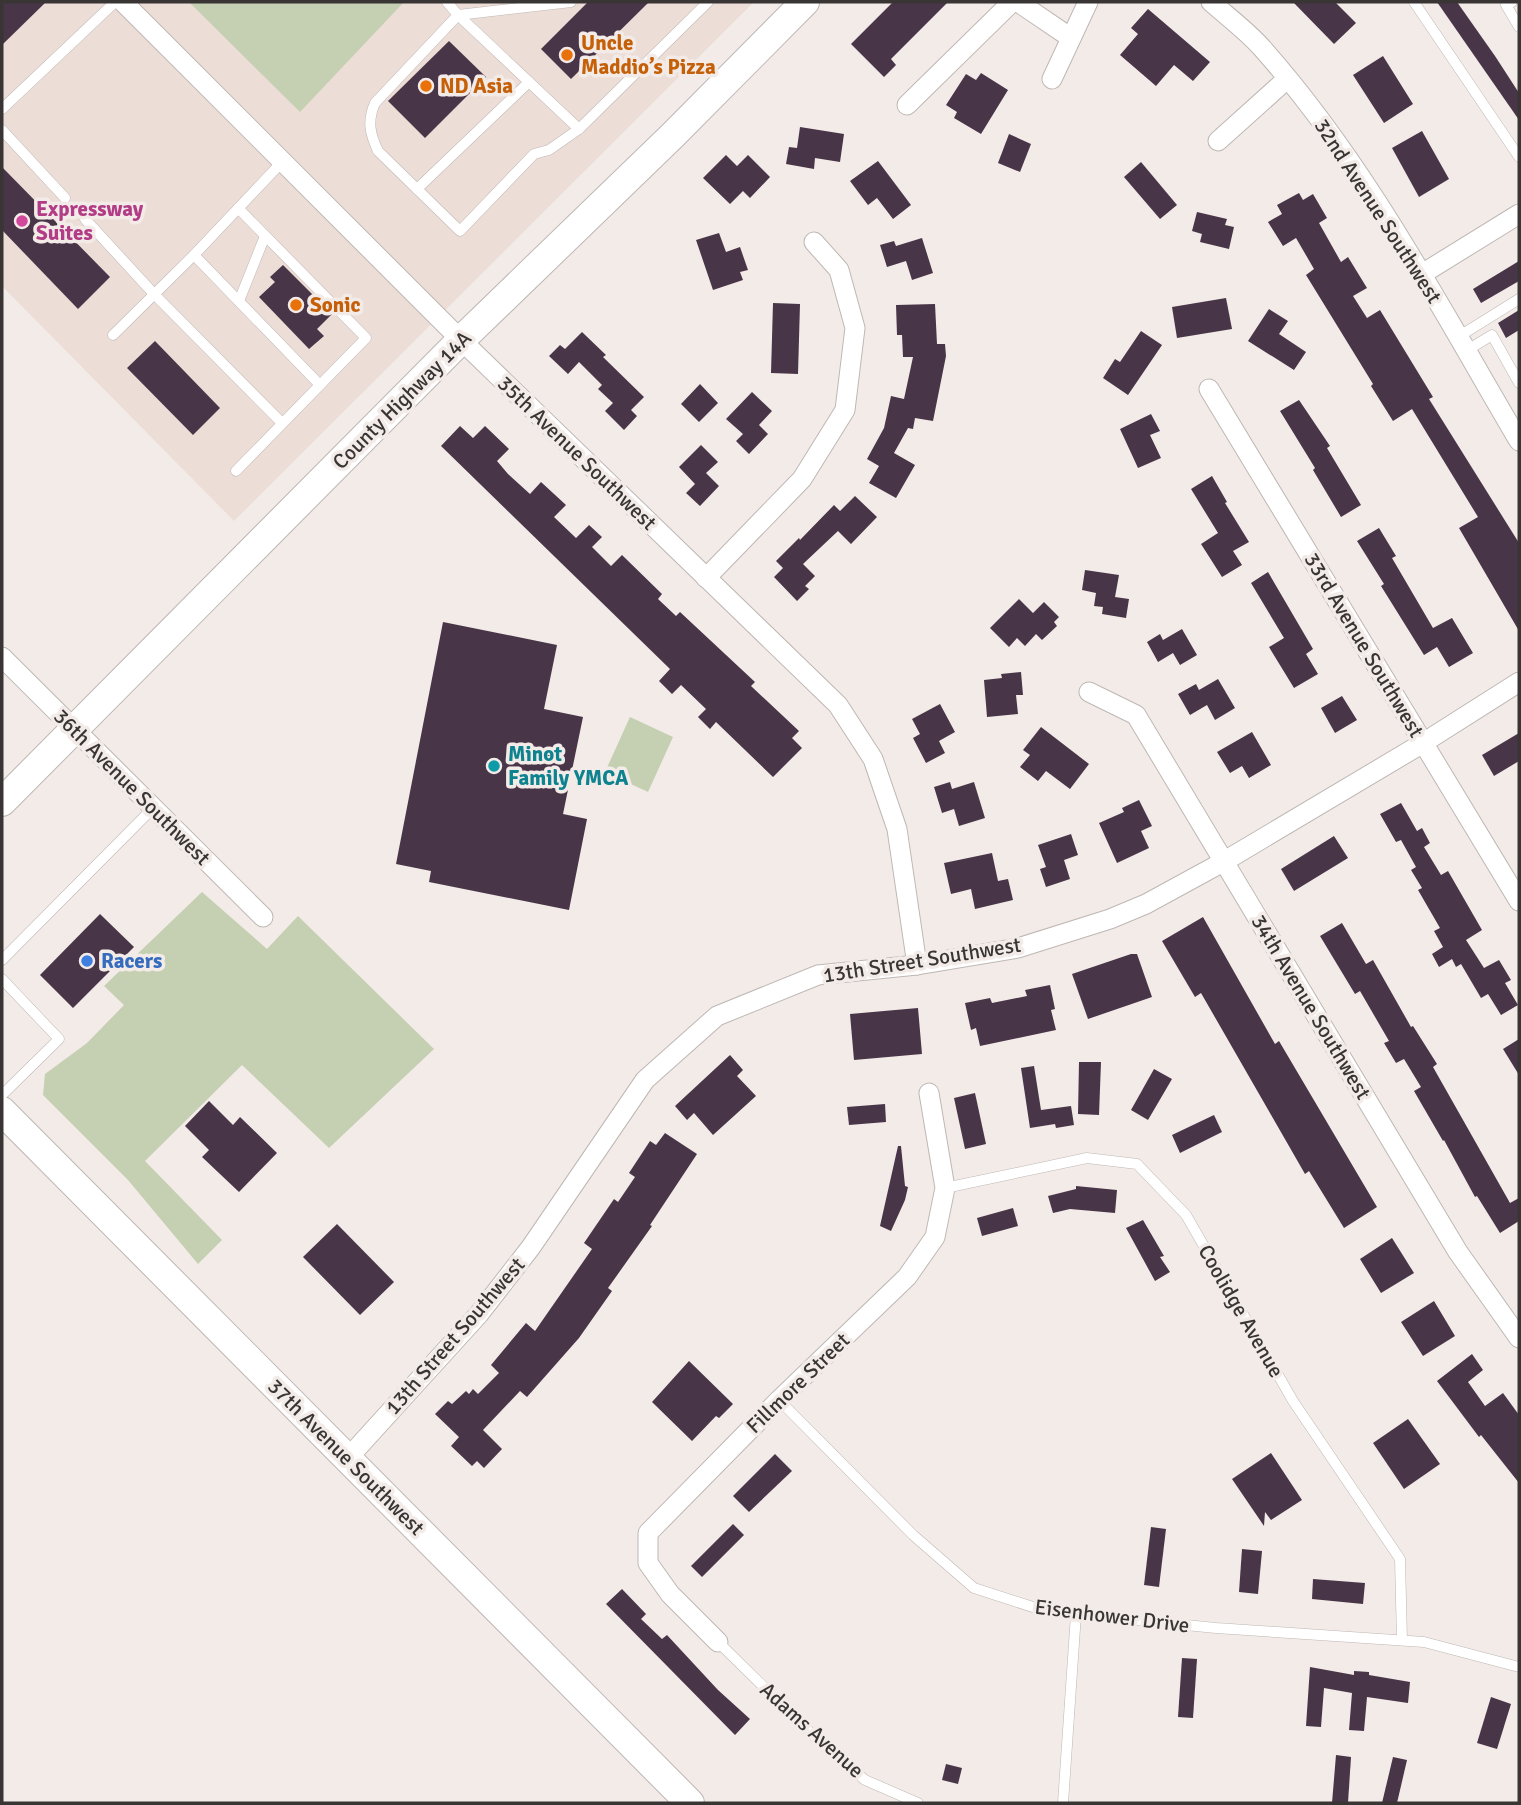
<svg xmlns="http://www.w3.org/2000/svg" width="1521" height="1805" font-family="Signika,sans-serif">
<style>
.built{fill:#ecddd7}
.green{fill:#c5cfb1}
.building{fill:#493548}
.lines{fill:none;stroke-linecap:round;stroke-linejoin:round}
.lane-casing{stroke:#beb7b4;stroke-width:11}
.street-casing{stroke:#beb7b4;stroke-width:21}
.secondary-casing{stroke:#beb7b4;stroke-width:30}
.lane{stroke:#fff;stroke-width:10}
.street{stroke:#fff;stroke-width:19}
.secondary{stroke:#fff;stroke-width:28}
.food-dot{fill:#e8710a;stroke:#f3ebe8;stroke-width:2.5}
.hotel-dot{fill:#d1479c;stroke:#f3ebe8;stroke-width:2.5}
.culture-dot{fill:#0f9aa8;stroke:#f3ebe8;stroke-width:2.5}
.shop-dot{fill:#3f7fe0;stroke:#f3ebe8;stroke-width:2.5}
.labels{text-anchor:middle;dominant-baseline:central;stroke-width:7;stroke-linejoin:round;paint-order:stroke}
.food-label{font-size:21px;font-weight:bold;fill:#c56008;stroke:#f3ebe8;text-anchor:start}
.hotel-label{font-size:21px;font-weight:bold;fill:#b23c85;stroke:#f3ebe8;text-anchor:start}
.street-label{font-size:21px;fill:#383534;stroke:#f3ebe8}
.culture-label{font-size:21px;font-weight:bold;fill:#0d838f;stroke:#f3ebe8;text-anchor:start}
.shop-label{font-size:21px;font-weight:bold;fill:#366cbe;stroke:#f3ebe8;text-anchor:start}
</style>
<rect width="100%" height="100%" fill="#f3ebe8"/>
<path class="built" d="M2 2H754L234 521 2 286Z"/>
<g class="green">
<path d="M189 2H404L300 112Z"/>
<path d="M630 717 673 737 648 792 605 772Z"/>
<path d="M202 892 267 949 298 916 434 1049 329 1148 242 1065 145 1161 222 1240 198 1264 128 1180 43 1095 45 1074 87 1043 124 1005 104 986Z"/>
</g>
<g class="building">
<path d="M2 2H46L2 45Z"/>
<path d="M588 2H649L571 79 541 49Z"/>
<path d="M893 2H948L891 59 896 65 884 77 851 44Z"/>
<path d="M1293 2H1335L1356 23 1334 44Z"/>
<path d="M1437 2H1457L1495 56 1519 93V120Z"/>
<path d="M1148 9 1210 62 1193 81 1174 65 1156 86 1120 55 1138 34 1131 28Z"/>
<path d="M449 41 486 77 425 138 388 101Z"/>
<path d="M1383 56 1413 104 1384 123 1353 75Z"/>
<path d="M981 73 1008 90 981 134 954 118 957 112 946 105 966 74 976 80Z"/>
<path d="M800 127 844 134 840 162 815 158 814 169 786 164 789 147 797 148Z"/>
<path d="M1422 131 1449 179 1419 197 1392 148Z"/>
<path d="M1009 134 1031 144 1020 172 998 163Z"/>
<path d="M726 155 737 166 748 155 770 177 750 198 743 191 730 204 703 178Z"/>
<path d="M878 161 911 205 893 219 877 198 868 205 850 181Z"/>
<path d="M1141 162 1177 205 1160 219 1124 177Z"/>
<path d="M2 167 110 277 78 309 2 230Z"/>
<path d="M1299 193 1303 200 1313 194 1327 218 1319 223 1341 262 1348 257 1367 288 1353 296 1367 318 1380 310 1433 397 1429 399 1519 543V631L1459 528 1478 517 1412 409 1393 421 1371 386 1373 384 1306 275 1314 269 1296 238 1283 246 1268 222 1282 214 1277 205Z"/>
<path d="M1197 212 1227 219 1225 225 1234 227 1229 249 1200 242 1202 234 1192 231Z"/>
<path d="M719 233 726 252 740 247 748 270 740 272 743 280 713 290 696 240Z"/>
<path d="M922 238 933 273 912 280 906 261 887 267 880 245 894 241 896 246Z"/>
<path d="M1519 261V281L1481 303 1473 289Z"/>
<path d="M283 265 332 314 317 329 324 336 309 349 259 297 275 282 270 277Z"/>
<path d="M1226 298 1232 329 1177 338 1172 307Z"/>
<path d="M773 303 800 304 798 374 771 373Z"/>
<path d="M935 304 937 344H945L946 356 933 421 915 418 913 429 908 428 894 453 915 465 896 498 869 483 879 466 867 459 884 428 891 396 904 399 913 357H903L902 335H897L896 305Z"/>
<path d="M1269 309 1288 321 1279 334 1306 352 1294 370 1248 341Z"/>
<path d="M1519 310V330L1506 338 1498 323Z"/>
<path d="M1141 331 1162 345 1128 395 1103 378 1115 359 1120 362Z"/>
<path d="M582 332 606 355 603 357 644 397 631 410 637 416 624 430 605 411 613 403 598 389 602 385 579 362 568 374 549 356 560 345 565 349Z"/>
<path d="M155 341 220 408 193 435 127 368Z"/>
<path d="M700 384 718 403 699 422 681 404Z"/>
<path d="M752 392 772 411 759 425 768 434 749 454 736 441 743 434 726 419Z"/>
<path d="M1299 400 1330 446 1327 448 1361 505 1341 517 1313 470 1315 468 1280 411Z"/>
<path d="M1151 414 1160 431 1150 435 1161 458 1138 468 1120 429Z"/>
<path d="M460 426 473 438 485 426 509 449 497 461 508 474 530 494 541 482 566 505 554 517 576 538 589 525 602 537 592 547 611 566 622 555 662 594 658 599 676 616 680 612 755 682 751 686 799 731 792 738 802 748 773 777 716 722 710 729 698 717 706 709 681 685 672 694 659 681 670 669 441 446Z"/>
<path d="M701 445 718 462 706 473 719 486 700 506 686 493 695 484 679 467Z"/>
<path d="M1212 476 1227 502 1225 503 1249 542 1233 551 1242 565 1222 577 1201 544 1218 533 1191 489Z"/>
<path d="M855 496 877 517 851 544 838 531 803 564 815 576 805 586 809 589 797 601 774 577 783 568 776 561 799 538 800 540 834 505 840 511Z"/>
<path d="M1379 528 1396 556 1392 558 1433 628 1452 618 1473 653 1449 667 1437 647 1424 655 1381 586 1384 584 1357 541Z"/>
<path d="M1085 570 1119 575 1115 597 1129 599 1126 618 1102 614 1103 607 1094 606 1096 593 1082 590Z"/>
<path d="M1268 572 1313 649 1306 654 1318 674 1294 688 1269 647 1284 638 1251 583Z"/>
<path d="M1019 599 1033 613 1044 602 1059 617 1054 622 1057 626 1042 640 1036 634 1025 646 1017 638 1009 647 990 628Z"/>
<path d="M443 622 557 645 544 709 583 717 563 814 587 819 569 910 429 882 431 871 396 864Z"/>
<path d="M1182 629 1197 655 1180 665 1173 653 1158 662 1147 642 1160 634 1163 640Z"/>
<path d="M1021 672 1023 695H1016L1018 714 987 717 984 680 1002 678 1001 674Z"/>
<path d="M1218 679 1235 708 1215 720 1207 705 1190 715 1178 694 1196 684 1199 690Z"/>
<path d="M1342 696 1357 720 1335 733 1321 708Z"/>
<path d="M940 704 955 732 939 741 945 753 926 763 913 738 920 734 912 719Z"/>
<path d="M1041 727 1089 764 1070 789 1046 771 1038 781 1020 767 1030 755 1023 750Z"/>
<path d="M1252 732 1271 765 1249 778 1242 766 1230 773 1217 752Z"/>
<path d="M1519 733V761L1494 776 1482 755Z"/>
<path d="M950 782 952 789 974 782 985 818 959 826 954 809 942 813 934 787Z"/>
<path d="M1139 800 1152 826 1141 831 1149 848 1117 863 1099 823 1124 812 1122 808Z"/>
<path d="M1401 803 1417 831 1422 828 1430 843 1424 847 1441 875 1448 871 1482 930 1466 940 1484 968 1499 960 1511 980 1505 983 1518 1005 1501 1015 1488 994 1481 998 1461 964 1456 967 1452 959 1439 967 1432 954 1443 947 1434 931 1440 928 1418 890 1422 888 1411 870 1416 867 1401 840 1396 842 1380 814Z"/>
<path d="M1071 834 1078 855 1064 860 1070 879 1046 887 1040 869 1046 867 1038 845Z"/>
<path d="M1334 836 1348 858 1294 891 1281 869Z"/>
<path d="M992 853 998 881 1008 879 1013 900 975 909 971 889 951 894 944 863Z"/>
<path d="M100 914 134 947 73 1008 40 975Z"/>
<path d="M1203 917 1275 1044 1279 1041 1377 1207 1344 1228 1309 1171 1305 1174 1201 993 1195 997 1162 941Z"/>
<path d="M1342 923 1366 964 1373 960 1411 1027 1413 1026 1437 1064 1433 1067 1510 1203 1519 1198V1221L1500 1233 1477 1196 1475 1197 1444 1140 1443 1141 1414 1091 1421 1087 1404 1059 1396 1063 1384 1043 1389 1041 1360 991 1355 994 1320 936Z"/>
<path d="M1131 954H1137L1152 997 1088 1019 1072 974Z"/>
<path d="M1050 985 1055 1009 1051 1010 1056 1030 980 1046 976 1028 971 1030 965 1003 990 998 992 1003 1027 996 1025 990Z"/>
<path d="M918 1008 922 1054 854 1060 850 1014Z"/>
<path d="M1519 1039V1075L1503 1049Z"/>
<path d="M730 1055 743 1070 737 1076 756 1096 713 1135 694 1113 687 1120 675 1106Z"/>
<path d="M1079 1062H1101L1099 1115 1078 1114Z"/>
<path d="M1034 1066 1041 1110 1071 1106 1074 1125 1056 1128 1055 1124 1030 1128 1021 1068Z"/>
<path d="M1154 1069 1172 1079 1148 1120 1131 1110Z"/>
<path d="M975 1093 986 1144 965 1149 954 1098Z"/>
<path d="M209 1101 233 1125 240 1117 277 1153 239 1192 202 1157 209 1150 185 1126Z"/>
<path d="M885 1104 886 1122 849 1125 847 1107Z"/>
<path d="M1214 1115 1222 1132 1180 1153 1172 1135Z"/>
<path d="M665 1133 697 1154 650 1225 652 1226 608 1288 612 1291 579 1338 527 1397 520 1391 483 1430 502 1449 484 1468 477 1461 472 1466 451 1446 459 1437 435 1414 448 1401 452 1404 466 1391 469 1394 473 1389 478 1394 499 1373 491 1365 526 1323 535 1331 592 1249 584 1243 614 1199 618 1202 635 1177 629 1173 650 1141 656 1145Z"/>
<path d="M898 1146H901L905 1186 908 1187 905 1200 891 1231 880 1226Z"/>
<path d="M1076 1186 1117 1190 1115 1213 1070 1209 1053 1213 1048 1196 1076 1189Z"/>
<path d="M1013 1208 1018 1226 982 1236 977 1218Z"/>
<path d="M1143 1220 1164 1256 1160 1257 1170 1272 1155 1281 1126 1228Z"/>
<path d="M337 1224 394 1282 360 1315 303 1257Z"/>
<path d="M1392 1238 1414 1273 1381 1293 1360 1259Z"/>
<path d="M1434 1301 1455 1336 1423 1356 1401 1322Z"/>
<path d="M1472 1354 1483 1370 1468 1382 1485 1406 1503 1393 1519 1415V1483L1481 1435 1479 1437 1437 1381Z"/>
<path d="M689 1361 733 1404 719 1418 716 1416 692 1441 652 1402Z"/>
<path d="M1408 1419 1440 1464 1404 1489 1373 1443Z"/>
<path d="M1271 1453 1302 1500 1271 1520 1265 1512 1264 1526 1232 1479Z"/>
<path d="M775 1454 792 1471 749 1512 733 1496Z"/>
<path d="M733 1524 744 1535 702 1577 691 1566Z"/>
<path d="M1151 1527 1166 1529 1159 1587 1144 1585Z"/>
<path d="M1242 1549 1262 1551 1258 1594 1239 1592Z"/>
<path d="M1313 1579 1365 1583 1363 1604 1312 1599Z"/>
<path d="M622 1589 646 1614 641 1619 662 1639 667 1635 718 1690 750 1719 735 1735 606 1604Z"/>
<path d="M1182 1658 1197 1659 1193 1718 1178 1717Z"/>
<path d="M1310 1667 1354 1675V1671L1369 1672V1675L1410 1682 1408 1703 1367 1697 1364 1731 1349 1730 1352 1693 1324 1688 1321 1727 1306 1726Z"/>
<path d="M1491 1697 1511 1704 1497 1749 1477 1743Z"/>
<path d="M1336 1755 1351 1757 1348 1803H1332Z"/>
<path d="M1393 1757 1407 1760 1397 1803H1382Z"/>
<path d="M946 1764 962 1768 958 1784 942 1780Z"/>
</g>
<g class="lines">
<g class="lane-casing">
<g id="lane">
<path d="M447 2 458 15 579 129"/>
<path d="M571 2 458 15 375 103C367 121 370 134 378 151L460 231 534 154 549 150 579 129 708 2"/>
<path d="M1414 2 1519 157"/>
<path d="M1512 2 1506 5 1519 27"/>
<path d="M2 109 115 2"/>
<path d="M2 130 65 198"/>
<path d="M417 189 529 82"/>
<path d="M238 208 366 338 320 385 194 255 283 161"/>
<path d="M85 219 154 294 282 423"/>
<path d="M239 301 265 236"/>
<path d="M113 335 194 255"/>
<path d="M1458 337 1519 299"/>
<path d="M1466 351 1492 335 1519 383"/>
<path d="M236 471 320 385"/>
<path d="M2 960 154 807"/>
<path d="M2 979 59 1039 2 1095"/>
<path d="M945 1188 1087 1158 1137 1164 1186 1215 1293 1401 1400 1559 1402 1640"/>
<path d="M779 1400 913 1535 974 1588 1045 1611 1216 1628 1424 1642 1519 1667"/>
<path d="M718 1642 818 1740 865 1780 918 1803"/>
<path d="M1063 1803 1076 1614"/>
</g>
</g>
<g class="street-casing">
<g id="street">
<path d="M123 2 461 340 838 705 873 759 897 829 917 965"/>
<path d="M1018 2 1071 38"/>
<path d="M1211 2C1228 17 1247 31 1262 48 1366 165 1440 307 1519 441"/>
<path d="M1052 79 1088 2"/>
<path d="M907 105 1012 2"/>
<path d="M1218 141 1287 79"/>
<path d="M1422 274 1519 214"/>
<path d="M1209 389 1519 901"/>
<path d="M706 578 802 479 845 410 855 328 839 270 814 242"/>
<path d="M2 657 263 917"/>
<path d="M1089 692 1136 715 1458 1252 1519 1338"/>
<path d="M348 1458 479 1314 531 1247 645 1080 717 1016 818 975 917 965 1018 948 1110 919 1146 904 1223 862 1423 743 1519 682"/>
<path d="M718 1642 670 1594 648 1563V1533L779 1400 907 1277 935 1237 945 1188 929 1093"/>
</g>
</g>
<g class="secondary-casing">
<g id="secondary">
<path d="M2 802 461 340 673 135 805 2"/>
<path d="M2 1111 690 1803"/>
</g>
</g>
<use href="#lane" class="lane"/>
<use href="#street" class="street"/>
<use href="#secondary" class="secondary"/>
</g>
<g class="food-dot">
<circle cx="567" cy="55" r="7"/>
<circle cx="426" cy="86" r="7"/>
<circle cx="296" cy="305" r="7"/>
</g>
<circle class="hotel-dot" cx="22" cy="221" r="7"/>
<circle class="culture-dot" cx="494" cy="766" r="7"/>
<circle class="shop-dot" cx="87" cy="961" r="7"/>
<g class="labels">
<g class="food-label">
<text x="581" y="43">Uncle<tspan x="581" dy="24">Maddio’s Pizza</tspan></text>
<text x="440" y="86">ND Asia</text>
<text x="310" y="305">Sonic</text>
</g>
<g class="hotel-label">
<text x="36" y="209">Expressway<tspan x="36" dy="24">Suites</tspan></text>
</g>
<g class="street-label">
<text transform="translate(1378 211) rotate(57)">32nd Avenue Southwest</text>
<text transform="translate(402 400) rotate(-45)">County Highway 14A</text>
<text transform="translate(577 453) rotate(44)">35th Avenue Southwest</text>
<text transform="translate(1364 645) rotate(59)">33rd Avenue Southwest</text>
<text transform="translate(132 787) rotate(45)">36th Avenue Southwest</text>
<text transform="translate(922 960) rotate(-9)">13th Street Southwest</text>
<text transform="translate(1311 1007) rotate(59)">34th Avenue Southwest</text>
<text transform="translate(1241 1311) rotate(60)">Coolidge Avenue</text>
<text transform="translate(455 1336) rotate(-49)">13th Street Southwest</text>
<text transform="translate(798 1383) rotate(-44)">Fillmore Street</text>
<text transform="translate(346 1457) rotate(45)">37th Avenue Southwest</text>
<text transform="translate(1112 1616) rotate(7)">Eisenhower Drive</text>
<text transform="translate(812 1730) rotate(42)">Adams Avenue</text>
</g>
<g class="culture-label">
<text x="508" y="754">Minot<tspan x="508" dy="24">Family YMCA</tspan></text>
</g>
<g class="shop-label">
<text x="101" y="961">Racers</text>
</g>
</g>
<rect width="1521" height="1805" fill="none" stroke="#383534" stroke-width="7"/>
</svg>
